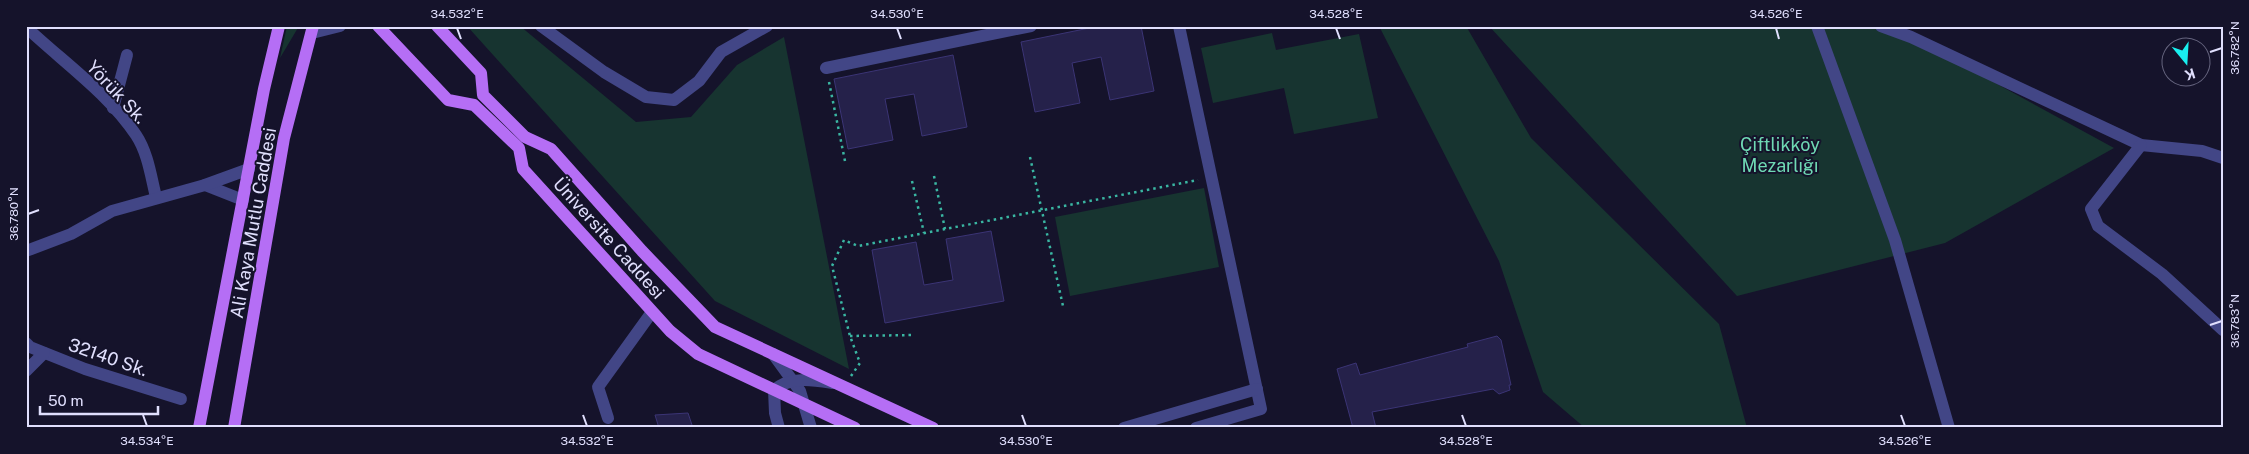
<svg xmlns="http://www.w3.org/2000/svg" width="2249" height="454" font-family="'Public Sans',sans-serif">
<style>
.green{fill:#173430}
.building{fill:#25214a;stroke:#3b3475}
.lines{fill:none;stroke-linecap:round;stroke-linejoin:round}
.path{stroke:#3ab6a2;stroke-width:2.5;stroke-dasharray:2.5 4;stroke-linecap:butt}
.minor{stroke:#424686;stroke-width:12}
.major{stroke:#b56ef5;stroke-width:12}
.ticks{fill:none;stroke:#e0dffd;stroke-width:2}
.labels{text-anchor:middle;dominant-baseline:central;stroke-width:4;stroke-linejoin:round;paint-order:stroke}
.street-label{font-size:18px;fill:#e0dffd;stroke:#15132b}
.park-label{font-size:18px;fill:#6fd9b4;stroke:#15132b}
.neatline{fill:none;stroke:#e0dffd;stroke-width:2}
.ticks-label{font-size:12px;text-anchor:middle;fill:#e0dffd}
</style>
<rect width="100%" height="100%" fill="#15132b"/>
<g class="green">
<path d="M287 26H299L280 58Z"/>
<path d="M467 26H520L636 122 691 117 737 65 784 37 849 369 715 301Z"/>
<path d="M1379 26H1466L1531 138 1719 324 1747 428H1585L1543 392 1499 261Z"/>
<path d="M1489 26H1891L2114 148 1945 243 1737 296Z"/>
<path d="M1272 33 1276 50 1359 34 1378 118 1294 134 1284 88 1213 103 1201 48Z"/>
<path d="M1204 188 1219 267 1070 296 1055 217Z"/>
</g>
<g class="building">
<path d="M1099 26H1141L1154 91 1110 100 1101 57 1072 63 1080 103 1035 112 1021 42Z"/>
<path d="M953 55 967 127 922 136 914 94 885 99 893 140 848 149 834 79Z"/>
<path d="M991 231 1004 301 885 323 872 250 916 242 924 285 953 280 946 239Z"/>
<path d="M1497 336 1501 340 1511 385H1509L1510 390 1499 394 1493 389 1372 412 1376 428H1353L1337 369 1356 363 1360 375 1468 347 1467 344Z"/>
<path d="M688 413 693 428H659L655 415Z"/>
</g>
<g class="lines">
<g class="path">
<path d="M829 82 845 161"/>
<path d="M1030 157 1063 306"/>
<path d="M934 176 945 229"/>
<path d="M912 181 924 233"/>
<path d="M850 336 915 335"/>
<path d="M851 376 860 363 850 336 832 266 844 240 858 246 1198 180"/>
</g>
<g class="minor">
<path d="M541 26 604 72 646 97 674 100 699 81 721 52 767 26"/>
<path d="M1179 26 1261 409 1196 428"/>
<path d="M1817 26 1895 240 1949 428"/>
<path d="M1881 26 1911 37 2141 145 2202 151 2223 158"/>
<path d="M26 27C63 62 108 93 136 135 148 153 151 177 156 197"/>
<path d="M312 33 340 26"/>
<path d="M826 68 1031 26"/>
<path d="M113 108 127 55"/>
<path d="M2141 145 2091 209 2098 226 2162 274 2223 330"/>
<path d="M205 185 243 200"/>
<path d="M26 251 71 234 112 211 205 185 249 169"/>
<path d="M26 343 30 347 85 369 181 399"/>
<path d="M773 354 800 391 811 428"/>
<path d="M26 371 44 353"/>
<path d="M608 418 598 387 652 312"/>
<path d="M779 428 775 413 774 390C790 376 813 380 833 383"/>
<path d="M1124 428 1257 389"/>
</g>
<g class="major">
<path d="M378 26 448 100 474 105 519 148 523 169 670 331 698 354 855 428"/>
<path d="M437 26 481 73 483 95 525 137 551 149 642 251 715 327 933 428"/>
<path d="M199 428 264 89 279 26"/>
<path d="M234 428 284 138 313 26"/>
</g>
</g>
<path class="ticks" d="M457 28 461 39M897 28 901 39M1336 28 1340 39M1776 28 1779 39M2210 52 2222 48M28 214 39 210M2210 325 2222 321M143 415 147 426M583 415 587 426M1022 415 1026 426M1462 415 1466 426M1901 415 1905 426"/>
<g class="labels">
<g class="street-label">
<text transform="translate(117 92) rotate(47)">Yörük Sk.</text>
<text transform="translate(253 223) rotate(-80)">Ali Kaya Mutlu Caddesi</text>
<text transform="translate(609 238) rotate(48)">Üniversite Caddesi</text>
<text transform="translate(108 357) rotate(19)">32140 Sk.</text>
</g>
<g class="park-label">
<text x="1780" y="144">Çiftlikköy<tspan x="1780" dy="21">Mezarlığı</tspan></text>
</g>
</g>
<rect width="2249" height="454" fill="none" stroke="#15132b" stroke-width="55"/>
<g transform="translate(2186 62) rotate(162)"><circle r="24" fill="#15132b" stroke="#66657f"/>
<path d="M0-4L9 19L0 12L-9 19Z" fill="#19efef"/>
<text y="-8" font-size="14" font-weight="bold" text-anchor="middle" fill="#e0dffd">K</text>
</g>
<path d="M40 406v8h118v-8" fill="none" stroke="#e0dffd" stroke-width="2.5"/>
<text x="48" y="406" font-size="15" fill="#e0dffd" stroke="#15132b" stroke-width="4" paint-order="stroke">50 m</text>
<rect x="28" y="28" width="2194" height="398" class="neatline"/>
<g class="ticks-label">
<text x="457" y="18">34.532°E</text>
<text x="897" y="18">34.530°E</text>
<text x="1336" y="18">34.528°E</text>
<text x="1776" y="18">34.526°E</text>
<text transform="translate(2235 48) rotate(-90)" y="4">36.782°N</text>
<text transform="translate(14 214) rotate(-90)" y="4">36.780°N</text>
<text transform="translate(2235 321) rotate(-90)" y="4">36.783°N</text>
<text x="147" y="445">34.534°E</text>
<text x="587" y="445">34.532°E</text>
<text x="1026" y="445">34.530°E</text>
<text x="1466" y="445">34.528°E</text>
<text x="1905" y="445">34.526°E</text>
</g>
</svg>
